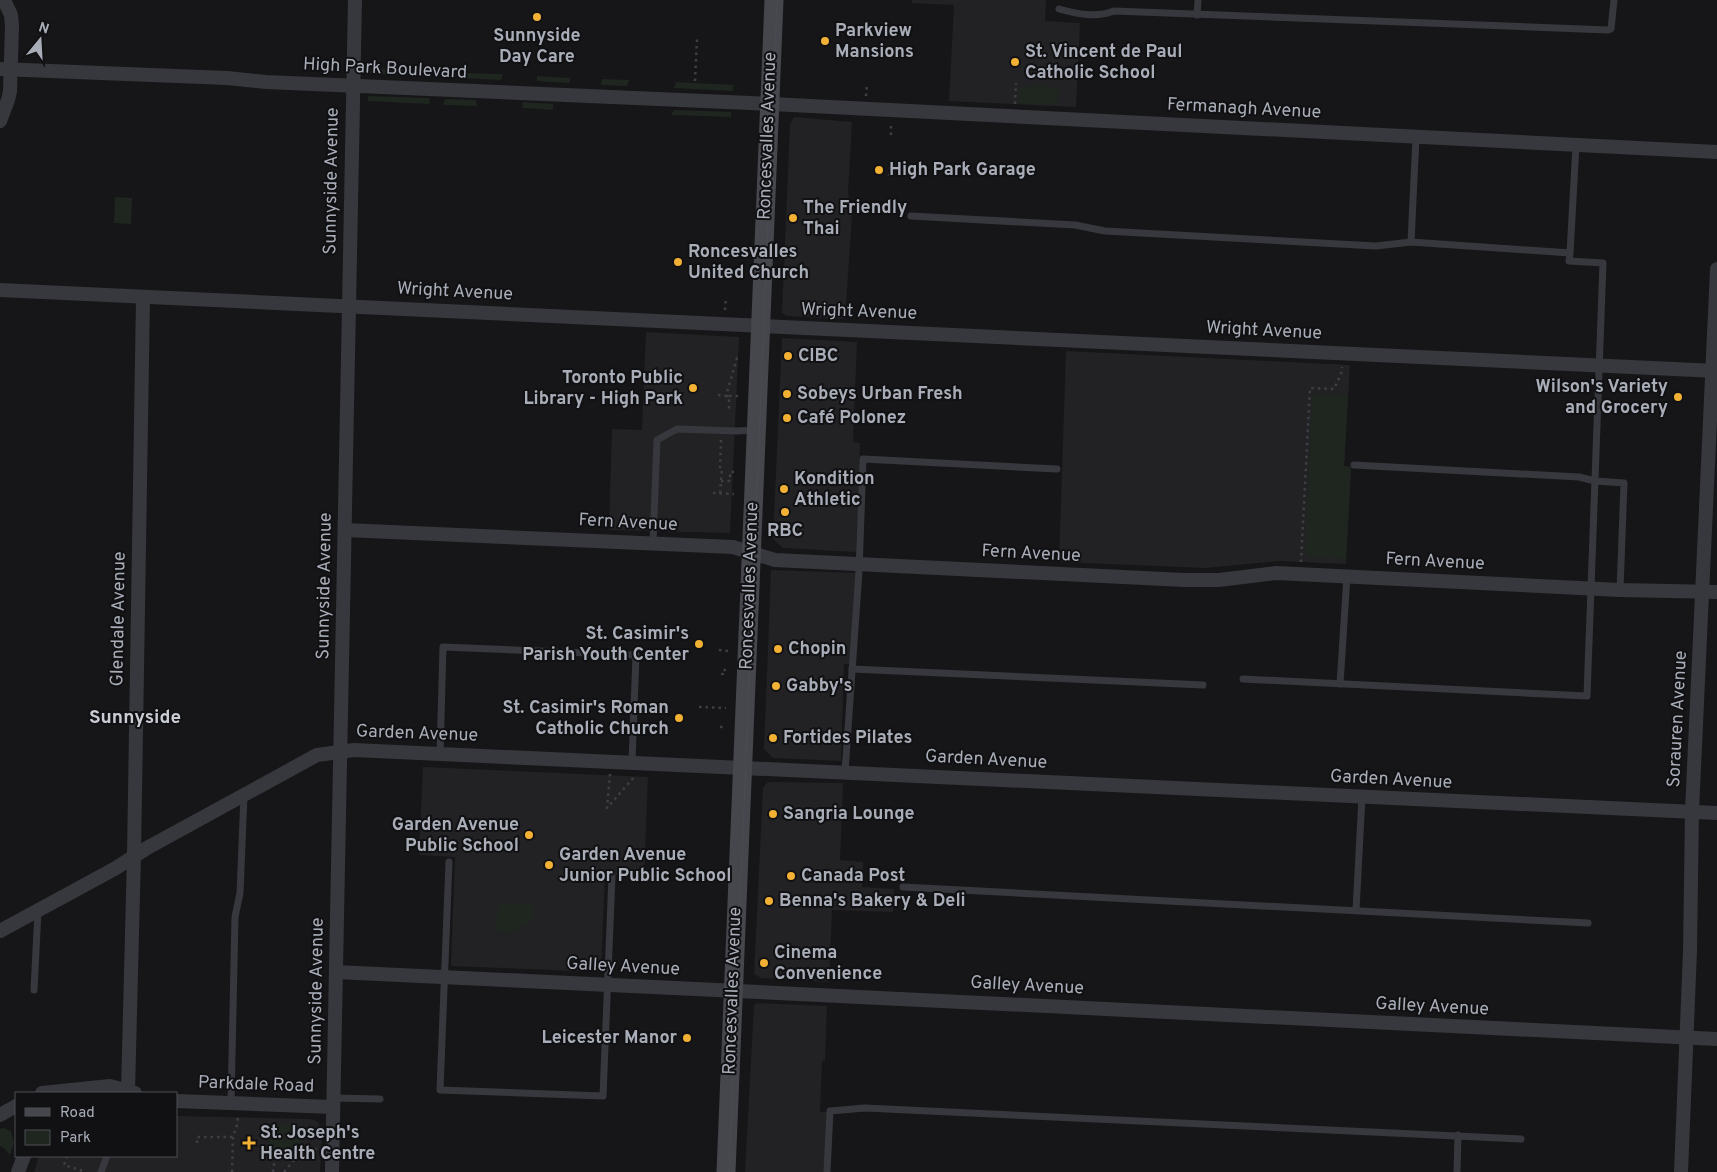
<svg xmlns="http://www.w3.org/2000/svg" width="1717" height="1172" font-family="Overpass,sans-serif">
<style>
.built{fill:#222225}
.green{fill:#1e261f}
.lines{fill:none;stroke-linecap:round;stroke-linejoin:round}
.path{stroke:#3d3f44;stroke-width:2.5;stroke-dasharray:2.5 4;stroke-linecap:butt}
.lane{stroke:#37383d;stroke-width:7}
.street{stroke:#37383d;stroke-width:14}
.secondary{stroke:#45474d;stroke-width:19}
.tram{stroke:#4a4c52;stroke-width:1}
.poi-dot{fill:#f2b134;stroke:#111113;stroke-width:2}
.labels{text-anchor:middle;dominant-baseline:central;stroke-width:4;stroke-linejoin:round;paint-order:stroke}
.poi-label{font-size:18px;font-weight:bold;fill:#a8adb8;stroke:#111113;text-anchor:start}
.street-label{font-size:18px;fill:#a8adb8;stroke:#111113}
.neighbourhood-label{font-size:19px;font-weight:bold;fill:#c9ccd4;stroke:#111113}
</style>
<rect width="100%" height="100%" fill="#161618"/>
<g class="built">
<path d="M912 0H1046L1045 21 1080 23 1076 107 949 101 954 5 912 3Z"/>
<path d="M794 117 852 122 848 192 852 215 845 319 787 316 782 313 790 124Z"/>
<path d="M646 332 739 337 730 533 609 530 612 429 642 430Z"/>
<path d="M782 338 857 342 853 442 860 443 856 552 783 548 773 539Z"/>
<path d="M1066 351 1350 365 1344 466 1351 467 1346 564 1279 561 1205 568 1059 562Z"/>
<path d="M771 570 856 573 850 664H844L841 761 773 758 764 749Z"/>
<path d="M423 767 648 777 644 876 605 874 601 972 451 966 455 857 419 855Z"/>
<path d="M768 782 843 783 840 860 863 862 862 887 894 889 893 912 832 910 829 982 761 978 754 974 763 788Z"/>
<path d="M758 1003 827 1006 825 1060 822 1061 820 1112H828L824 1172H745L754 1005Z"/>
<path d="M176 1116 309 1119 314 1120 318 1122 322 1131 320 1172H34L39 1156H176Z"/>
</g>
<g class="green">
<path d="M370 68 421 71 418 76 370 74Z"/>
<path d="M461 73 503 74 501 80 463 78Z"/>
<path d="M537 76 570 78V83L537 81Z"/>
<path d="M602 79 629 80 627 86 601 85Z"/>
<path d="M676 82 733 85V91L674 88Z"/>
<path d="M1036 85H1042C1047 90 1052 87 1058 87L1057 104 1018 103V89Z"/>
<path d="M368 96 429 98 430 104 368 101Z"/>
<path d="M445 99 476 100 477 106 443 105Z"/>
<path d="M523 102 553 104V110L522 108Z"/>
<path d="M674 110 731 112V117L671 115Z"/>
<path d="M115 197 132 198 131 224 114 223Z"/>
<path d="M1312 395 1348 396 1344 466 1351 467 1346 559 1309 557 1305 554Z"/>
<path d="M498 903 534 904 533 920 513 932H496Z"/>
<path d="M273 1124 305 1125C304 1152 288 1148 267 1148Z"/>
<path d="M3 1128 11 1131 14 1143 10 1155 4 1148 0 1146V1129Z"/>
</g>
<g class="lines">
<g class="path">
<path d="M695 81 697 39"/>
<path d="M866 96 867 84"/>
<path d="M1015 104 1016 83"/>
<path d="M891 135V124"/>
<path d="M889 176 890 161"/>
<path d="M725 310 726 297"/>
<path d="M718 395 726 396 737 358H740"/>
<path d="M726 396H729V412"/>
<path d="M729 396H739"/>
<path d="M721 481H730V472H735"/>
<path d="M713 493 734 494"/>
<path d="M720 493 722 468 720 467 721 440"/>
<path d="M1301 562 1310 388 1334 389 1341 374 1342 367"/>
<path d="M719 650 728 651"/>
<path d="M721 674H723V670H728"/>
<path d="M699 707 726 708"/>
<path d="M720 727H725"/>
<path d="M610 774 607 808 635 776"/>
<path d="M197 1143V1137H233"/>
<path d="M67 1156 64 1165 86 1172"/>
<path d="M232 1172 233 1137 237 1125 238 1117"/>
<path d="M273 1172 276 1147"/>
<path d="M284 1172C295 1159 301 1149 319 1149"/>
</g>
<g class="lane">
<path d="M1059 9C1077 14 1096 18 1114 11L1608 30 1611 29 1614 0"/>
<path d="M1197 15 1198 0"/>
<path d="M911 216 1075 225 1105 231 1376 246 1411 242 1570 253 1569 261 1603 263 1587 696 1243 679"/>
<path d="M1411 242 1416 137"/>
<path d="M1570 253 1576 145"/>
<path d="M1354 465 1579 477 1595 481 1624 483 1620 590"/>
<path d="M653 543 657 440 677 429 737 431 755 430"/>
<path d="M852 669 1203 685"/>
<path d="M1340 684 1347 576"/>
<path d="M440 754 443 647 636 655 632 761"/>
<path d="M845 772 859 571 863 459 1057 469"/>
<path d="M449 862 440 1090 603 1096 612 876"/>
<path d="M903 887 1588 923"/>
<path d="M1356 910 1362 797"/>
<path d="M34 990 38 911"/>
<path d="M334 1098 380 1099"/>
<path d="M231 1102 235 917 240 893 244 795"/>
<path d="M101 1172 107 1156"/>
<path d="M827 1172 830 1111 865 1108 1521 1139"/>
<path d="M1457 1172 1458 1135"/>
</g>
<g class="street">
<path d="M0 69 227 78 266 82 750 103 1717 152"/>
<path d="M0 121 8 100 10 91 12 26 11 15 4 0"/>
<path d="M0 290 1717 371"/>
<path d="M345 530 733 547 775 560 1184 580H1219L1276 573 1620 590 1717 592"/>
<path d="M0 931 116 868 147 848 317 755 354 750 1717 813"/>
<path d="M336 972 759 992 1717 1039"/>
<path d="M128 1091 134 855 143 298"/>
<path d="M42 1093 110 1086 135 1093"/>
<path d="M176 1101 333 1107"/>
<path d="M0 1115 16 1106"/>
<path d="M18 1172 24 1156"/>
<path d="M332 1172 355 0"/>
<path d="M1681 1172 1690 951 1692 811 1717 269"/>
</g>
<path class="secondary" d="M726 1172 774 0"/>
<g class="tram">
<path d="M761 227 766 100"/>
<path d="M729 992 731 952"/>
<path d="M729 1172 777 0"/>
</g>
</g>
<g class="poi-dot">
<circle cx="537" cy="17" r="5"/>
<circle cx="825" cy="41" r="5"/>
<circle cx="1015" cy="62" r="5"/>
<circle cx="879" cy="170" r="5"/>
<circle cx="793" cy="218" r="5"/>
<circle cx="678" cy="262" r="5"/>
<circle cx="788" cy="356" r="5"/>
<circle cx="693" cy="388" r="5"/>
<circle cx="787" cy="394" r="5"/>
<circle cx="1678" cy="397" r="5"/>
<circle cx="787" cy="418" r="5"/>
<circle cx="784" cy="489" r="5"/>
<circle cx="785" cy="512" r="5"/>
<circle cx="699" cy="644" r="5"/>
<circle cx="778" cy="649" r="5"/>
<circle cx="776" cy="686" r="5"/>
<circle cx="679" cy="718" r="5"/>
<circle cx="773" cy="738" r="5"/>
<circle cx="773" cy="814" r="5"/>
<circle cx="529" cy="835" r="5"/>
<circle cx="549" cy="865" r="5"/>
<circle cx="791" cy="876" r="5"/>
<circle cx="769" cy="901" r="5"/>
<circle cx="764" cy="963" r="5"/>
<circle cx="687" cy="1038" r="5"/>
<path d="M246.5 1135.5h5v5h5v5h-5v5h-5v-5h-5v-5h5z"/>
</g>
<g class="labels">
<g class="poi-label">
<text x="835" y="31">Parkview<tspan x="835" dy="21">Mansions</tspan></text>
<text x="537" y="36" text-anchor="middle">Sunnyside<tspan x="537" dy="21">Day Care</tspan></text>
<text x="1025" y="52">St. Vincent de Paul<tspan x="1025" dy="21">Catholic School</tspan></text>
<text x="889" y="170">High Park Garage</text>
<text x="803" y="208">The Friendly<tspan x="803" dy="21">Thai</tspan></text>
<text x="688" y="252">Roncesvalles<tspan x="688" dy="21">United Church</tspan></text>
<text x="798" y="356">CIBC</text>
<text x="683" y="378" text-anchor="end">Toronto Public<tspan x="683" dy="21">Library - High Park</tspan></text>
<text x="1668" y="387" text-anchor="end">Wilson's Variety<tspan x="1668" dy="21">and Grocery</tspan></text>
<text x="797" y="394">Sobeys Urban Fresh</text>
<text x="797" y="418">Café Polonez</text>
<text x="794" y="479">Kondition<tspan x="794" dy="21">Athletic</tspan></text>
<text x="785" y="531" text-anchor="middle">RBC</text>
<text x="689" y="634" text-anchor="end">St. Casimir's<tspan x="689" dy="21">Parish Youth Center</tspan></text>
<text x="788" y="649">Chopin</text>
<text x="786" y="686">Gabby's</text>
<text x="669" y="708" text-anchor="end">St. Casimir's Roman<tspan x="669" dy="21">Catholic Church</tspan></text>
<text x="783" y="738">Fortides Pilates</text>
<text x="783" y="814">Sangria Lounge</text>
<text x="519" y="825" text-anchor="end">Garden Avenue<tspan x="519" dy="21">Public School</tspan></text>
<text x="559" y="855">Garden Avenue<tspan x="559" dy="21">Junior Public School</tspan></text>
<text x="801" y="876">Canada Post</text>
<text x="779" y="901">Benna's Bakery &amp; Deli</text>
<text x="774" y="953">Cinema<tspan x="774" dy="21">Convenience</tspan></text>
<text x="677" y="1038" text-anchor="end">Leicester Manor</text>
<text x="260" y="1133">St. Joseph's<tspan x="260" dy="21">Health Centre</tspan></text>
</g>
<g class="street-label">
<text transform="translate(385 69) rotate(3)">High Park Boulevard</text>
<text transform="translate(1244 109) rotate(3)">Fermanagh Avenue</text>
<text transform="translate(768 136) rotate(-88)">Roncesvalles Avenue</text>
<text transform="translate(332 181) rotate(-89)">Sunnyside Avenue</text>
<text transform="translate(455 292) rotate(3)">Wright Avenue</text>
<text transform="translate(859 312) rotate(2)">Wright Avenue</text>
<text transform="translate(1264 331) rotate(3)">Wright Avenue</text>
<text transform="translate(628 523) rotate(3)">Fern Avenue</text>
<text transform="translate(1031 554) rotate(3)">Fern Avenue</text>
<text transform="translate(1435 562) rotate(3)">Fern Avenue</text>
<text transform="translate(325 586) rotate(-89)">Sunnyside Avenue</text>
<text transform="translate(750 586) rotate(-88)">Roncesvalles Avenue</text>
<text transform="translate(119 619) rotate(-89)">Glendale Avenue</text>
<text transform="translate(1678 719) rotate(-87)">Sorauren Avenue</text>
<text transform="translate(417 734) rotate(2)">Garden Avenue</text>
<text transform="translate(986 760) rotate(3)">Garden Avenue</text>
<text transform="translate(1391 780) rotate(3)">Garden Avenue</text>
<text transform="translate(623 967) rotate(3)">Galley Avenue</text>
<text transform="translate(1027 986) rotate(3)">Galley Avenue</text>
<text transform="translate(317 991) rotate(-89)">Sunnyside Avenue</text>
<text transform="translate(733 991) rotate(-88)">Roncesvalles Avenue</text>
<text transform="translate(1432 1007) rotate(3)">Galley Avenue</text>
<text transform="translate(256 1085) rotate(2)">Parkdale Road</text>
</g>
<g class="neighbourhood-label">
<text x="135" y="718">Sunnyside</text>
</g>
</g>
<rect x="15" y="1092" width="162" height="65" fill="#111113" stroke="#4d4f55"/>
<rect x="25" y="1108" width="25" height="8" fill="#45474d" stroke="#4d4f55"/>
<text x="60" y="1117" font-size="15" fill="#a8adb8">Road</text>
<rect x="25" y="1130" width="25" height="15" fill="#1e261f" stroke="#4d4f55"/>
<text x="60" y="1142" font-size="15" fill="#a8adb8">Park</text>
<g transform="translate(40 40) rotate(18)" stroke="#111113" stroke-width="4" paint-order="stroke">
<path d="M0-4L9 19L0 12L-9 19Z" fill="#a8adb8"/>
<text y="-8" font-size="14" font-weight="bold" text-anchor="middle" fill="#a8adb8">N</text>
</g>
</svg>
